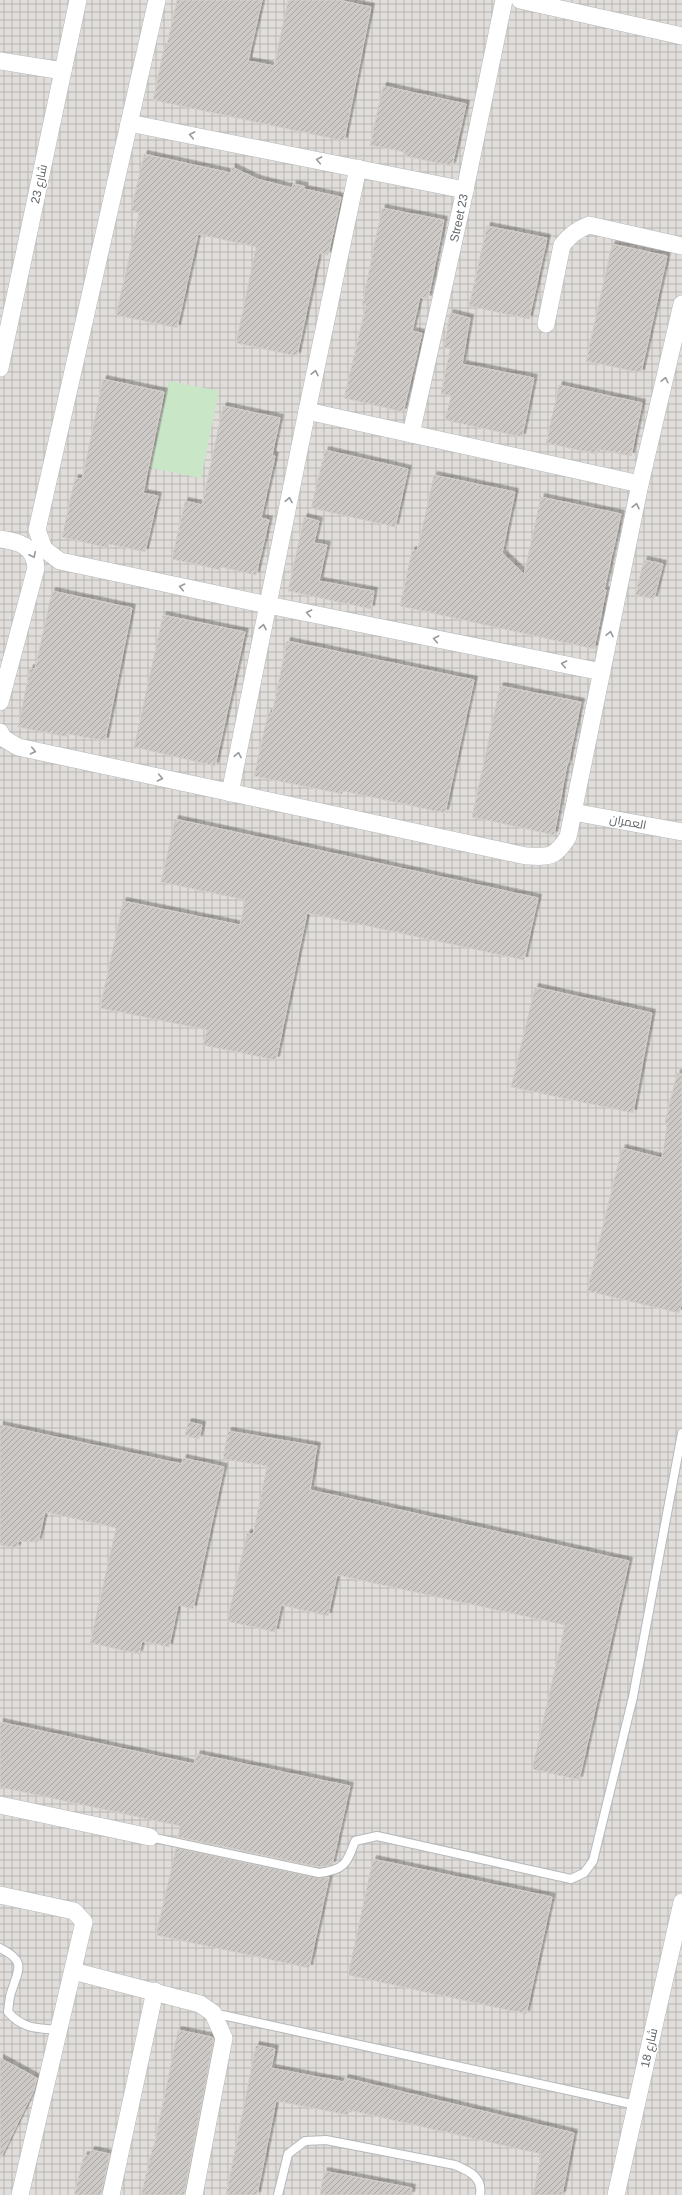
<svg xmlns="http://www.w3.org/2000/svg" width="682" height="2195" font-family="Arial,Cairo,sans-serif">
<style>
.industrial{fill:url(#industrial-grid)}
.pitch{fill:#c9e6c7}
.building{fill:url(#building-hatch);stroke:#d5d0c7;filter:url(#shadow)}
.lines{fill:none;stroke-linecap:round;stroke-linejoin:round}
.service-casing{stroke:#b5b8bc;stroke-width:10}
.minor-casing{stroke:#b5b8bc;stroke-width:18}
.service{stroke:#fff;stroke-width:8}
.minor{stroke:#fff;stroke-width:17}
.oneway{stroke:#979a9d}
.labels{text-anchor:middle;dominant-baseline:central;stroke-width:3;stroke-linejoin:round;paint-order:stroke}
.street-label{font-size:12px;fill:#5f6468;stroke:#fff}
</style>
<defs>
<pattern id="industrial-grid" width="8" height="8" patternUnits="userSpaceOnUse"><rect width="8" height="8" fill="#e0ddda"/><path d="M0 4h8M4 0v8" fill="none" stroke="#b9b7b5"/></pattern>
<pattern id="building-hatch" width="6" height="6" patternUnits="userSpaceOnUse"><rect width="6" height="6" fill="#ccc9c6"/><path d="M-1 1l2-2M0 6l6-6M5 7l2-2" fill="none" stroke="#a9a7a5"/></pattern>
<filter id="shadow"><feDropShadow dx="3.5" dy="-3.5" stdDeviation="0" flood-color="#0004"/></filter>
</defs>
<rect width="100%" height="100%" fill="#f1eee8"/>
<rect class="industrial" x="0" y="0" width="682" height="2195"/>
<path class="pitch" d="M169 381 219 391 201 478 151 468Z"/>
<g class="building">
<path d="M177 0H262L248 61 274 66 288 0H338L371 7 344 141 153 100 165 43 167 44Z"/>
<path d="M383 86 466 104 452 166 404 156 405 152 370 145Z"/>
<path d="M144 154 231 173 232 167 257 179 292 188 293 184 304 186V189L341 197 328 255 319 253 297 356 236 343 256 247 198 234 177 328 116 315 139 213 131 211Z"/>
<path d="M382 208 444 220 428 299 420 297 412 331 422 333 403 412 344 398 366 305H362Z"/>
<path d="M487 226 547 238 529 319 469 306Z"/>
<path d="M612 244 667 256 641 373 586 361Z"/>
<path d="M450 313 470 318 462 364 534 378 522 437 445 420 451 396 441 394 450 349 444 348Z"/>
<path d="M103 379 164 392 143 493 158 496 145 552 109 544 108 548 62 537 75 478 82 479Z"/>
<path d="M559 385 642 403 631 456 597 449 596 454 546 443Z"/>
<path d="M223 406 280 418 272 455 275 456 261 518 269 520 256 575 221 567 220 570 172 559 185 501 202 505Z"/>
<path d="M325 450 408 469 395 527 311 508Z"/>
<path d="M434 475 515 492 502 553 524 574 541 497 621 514 604 590H606L594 649 400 606 412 550 417 551Z"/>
<path d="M304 517 319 521 314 543 327 545 319 581 374 591 371 609 288 591Z"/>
<path d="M644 560 663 564 654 599 635 595Z"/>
<path d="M52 591 132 608 105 741 68 734V737L18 727 30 668 35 669Z"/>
<path d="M163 615 245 632 215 766 134 747Z"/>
<path d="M287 641 474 680 445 813 343 791 342 794 254 776 268 713 272 714Z"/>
<path d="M500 686 581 702 568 764H567L554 835 472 817Z"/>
<path d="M175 819 538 898 524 960 307 913 276 1060 203 1045 207 1030 100 1008 123 901 240 925 245 900 161 882Z"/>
<path d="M535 987 652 1013 633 1113 511 1087Z"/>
<path d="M677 1073 682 1074V1302L679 1313 587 1291 622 1148 662 1158 667 1124 665 1122Z"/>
<path d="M188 1422 202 1425 199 1439 185 1436Z"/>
<path d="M0 1425 182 1464 183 1458 224 1467 193 1609 178 1605 169 1647 142 1641 139 1654 90 1643 116 1528 45 1512 38 1542 18 1541 17 1548 0 1545Z"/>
<path d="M228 1431 317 1446 310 1490 629 1561 579 1780 532 1769 565 1625 337 1575 328 1616 281 1605 275 1632 227 1621 247 1533 253 1534 267 1466 223 1459Z"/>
<path d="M0 1722 194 1764 197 1754 350 1786 332 1865 319 1867 178 1837 180 1826 0 1787Z"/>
<path d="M176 1848 318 1878 329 1877 309 1968 156 1935Z"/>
<path d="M373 1859 552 1897 526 2014 348 1975Z"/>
<path d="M178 2030 212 2037 214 2039 184 2195H141L153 2146H154Z"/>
<path d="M256 2045 275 2049 271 2068 344 2082 345 2078 574 2133 562 2195H533L541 2154 349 2110 348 2115 276 2101 257 2195H226Z"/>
<path d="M0 2058 37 2078 34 2090 0 2159Z"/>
<path d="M91 2150 110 2154 101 2195H74L84 2155 90 2156Z"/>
<path d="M324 2171 412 2188 411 2195H320Z"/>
</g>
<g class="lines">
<g class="service-casing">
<g id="service">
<path d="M150 1837 319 1873C345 1870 347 1863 355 1841L377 1836 571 1879 584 1873 593 1861 633 1697 682 1433"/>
<path d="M0 1948C26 1961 19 1968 12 1990 9 1997 9 2005 8 2012 24 2030 38 2028 60 2030"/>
<path d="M213 2013 636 2105"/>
<path d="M278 2195 288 2154 305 2141 326 2140 455 2165C469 2171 483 2177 480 2195"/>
</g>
</g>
<g class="minor-casing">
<g id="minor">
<path d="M157 0 37 530 44 549 60 561 268 605 602 672"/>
<path d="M520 0 682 36"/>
<path d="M0 61 63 71"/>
<path d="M129 123 465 190"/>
<path d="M546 324 562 245C570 235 577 230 589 225L682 246"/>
<path d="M0 368 78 0"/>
<path d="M307 411 640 484"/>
<path d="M411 434 465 190 504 0"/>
<path d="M0 539C19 542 34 545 36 568L0 702"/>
<path d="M0 732 3 738 18 747 526 856C549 857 555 858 568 837L640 484 682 304"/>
<path d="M230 793 307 411 358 168"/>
<path d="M573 812 682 832"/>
<path d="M0 1805 150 1837"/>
<path d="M0 1895 74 1911 84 1922 20 2195"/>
<path d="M73 1971 200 2004 213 2013 224 2038 194 2195"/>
<path d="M111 2195 155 1991"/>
<path d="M616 2195 682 1902"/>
</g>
</g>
<use href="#service" class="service"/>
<use href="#minor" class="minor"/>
</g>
<defs><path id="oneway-chevron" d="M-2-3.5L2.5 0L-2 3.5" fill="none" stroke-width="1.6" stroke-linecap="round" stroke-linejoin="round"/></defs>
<g class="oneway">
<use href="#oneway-chevron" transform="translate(192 135) rotate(-169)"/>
<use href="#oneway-chevron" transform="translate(319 160) rotate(-169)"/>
<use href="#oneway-chevron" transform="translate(315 373) rotate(-78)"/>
<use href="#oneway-chevron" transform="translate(665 380) rotate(-77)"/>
<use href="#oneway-chevron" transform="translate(289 500) rotate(-79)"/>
<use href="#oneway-chevron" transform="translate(636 506) rotate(-78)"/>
<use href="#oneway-chevron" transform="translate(33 555) rotate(64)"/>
<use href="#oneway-chevron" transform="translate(182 587) rotate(-168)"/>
<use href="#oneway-chevron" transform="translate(309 613) rotate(-169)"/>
<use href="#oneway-chevron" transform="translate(263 627) rotate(-79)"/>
<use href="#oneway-chevron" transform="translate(610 634) rotate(-78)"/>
<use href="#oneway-chevron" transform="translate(436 639) rotate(-169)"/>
<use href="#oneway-chevron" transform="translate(564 664) rotate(-169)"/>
<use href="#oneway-chevron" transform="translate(33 751) rotate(12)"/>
<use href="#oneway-chevron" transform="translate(238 755) rotate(-79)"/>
<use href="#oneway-chevron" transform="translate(160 778) rotate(12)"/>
</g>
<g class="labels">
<g class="street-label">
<text transform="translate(39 184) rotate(-78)">شارع 23</text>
<text transform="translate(459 218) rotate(-78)">Street 23</text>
<text transform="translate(628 822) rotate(11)">العمران</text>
<text transform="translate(649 2048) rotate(-77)">شارع 18</text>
</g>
</g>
</svg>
